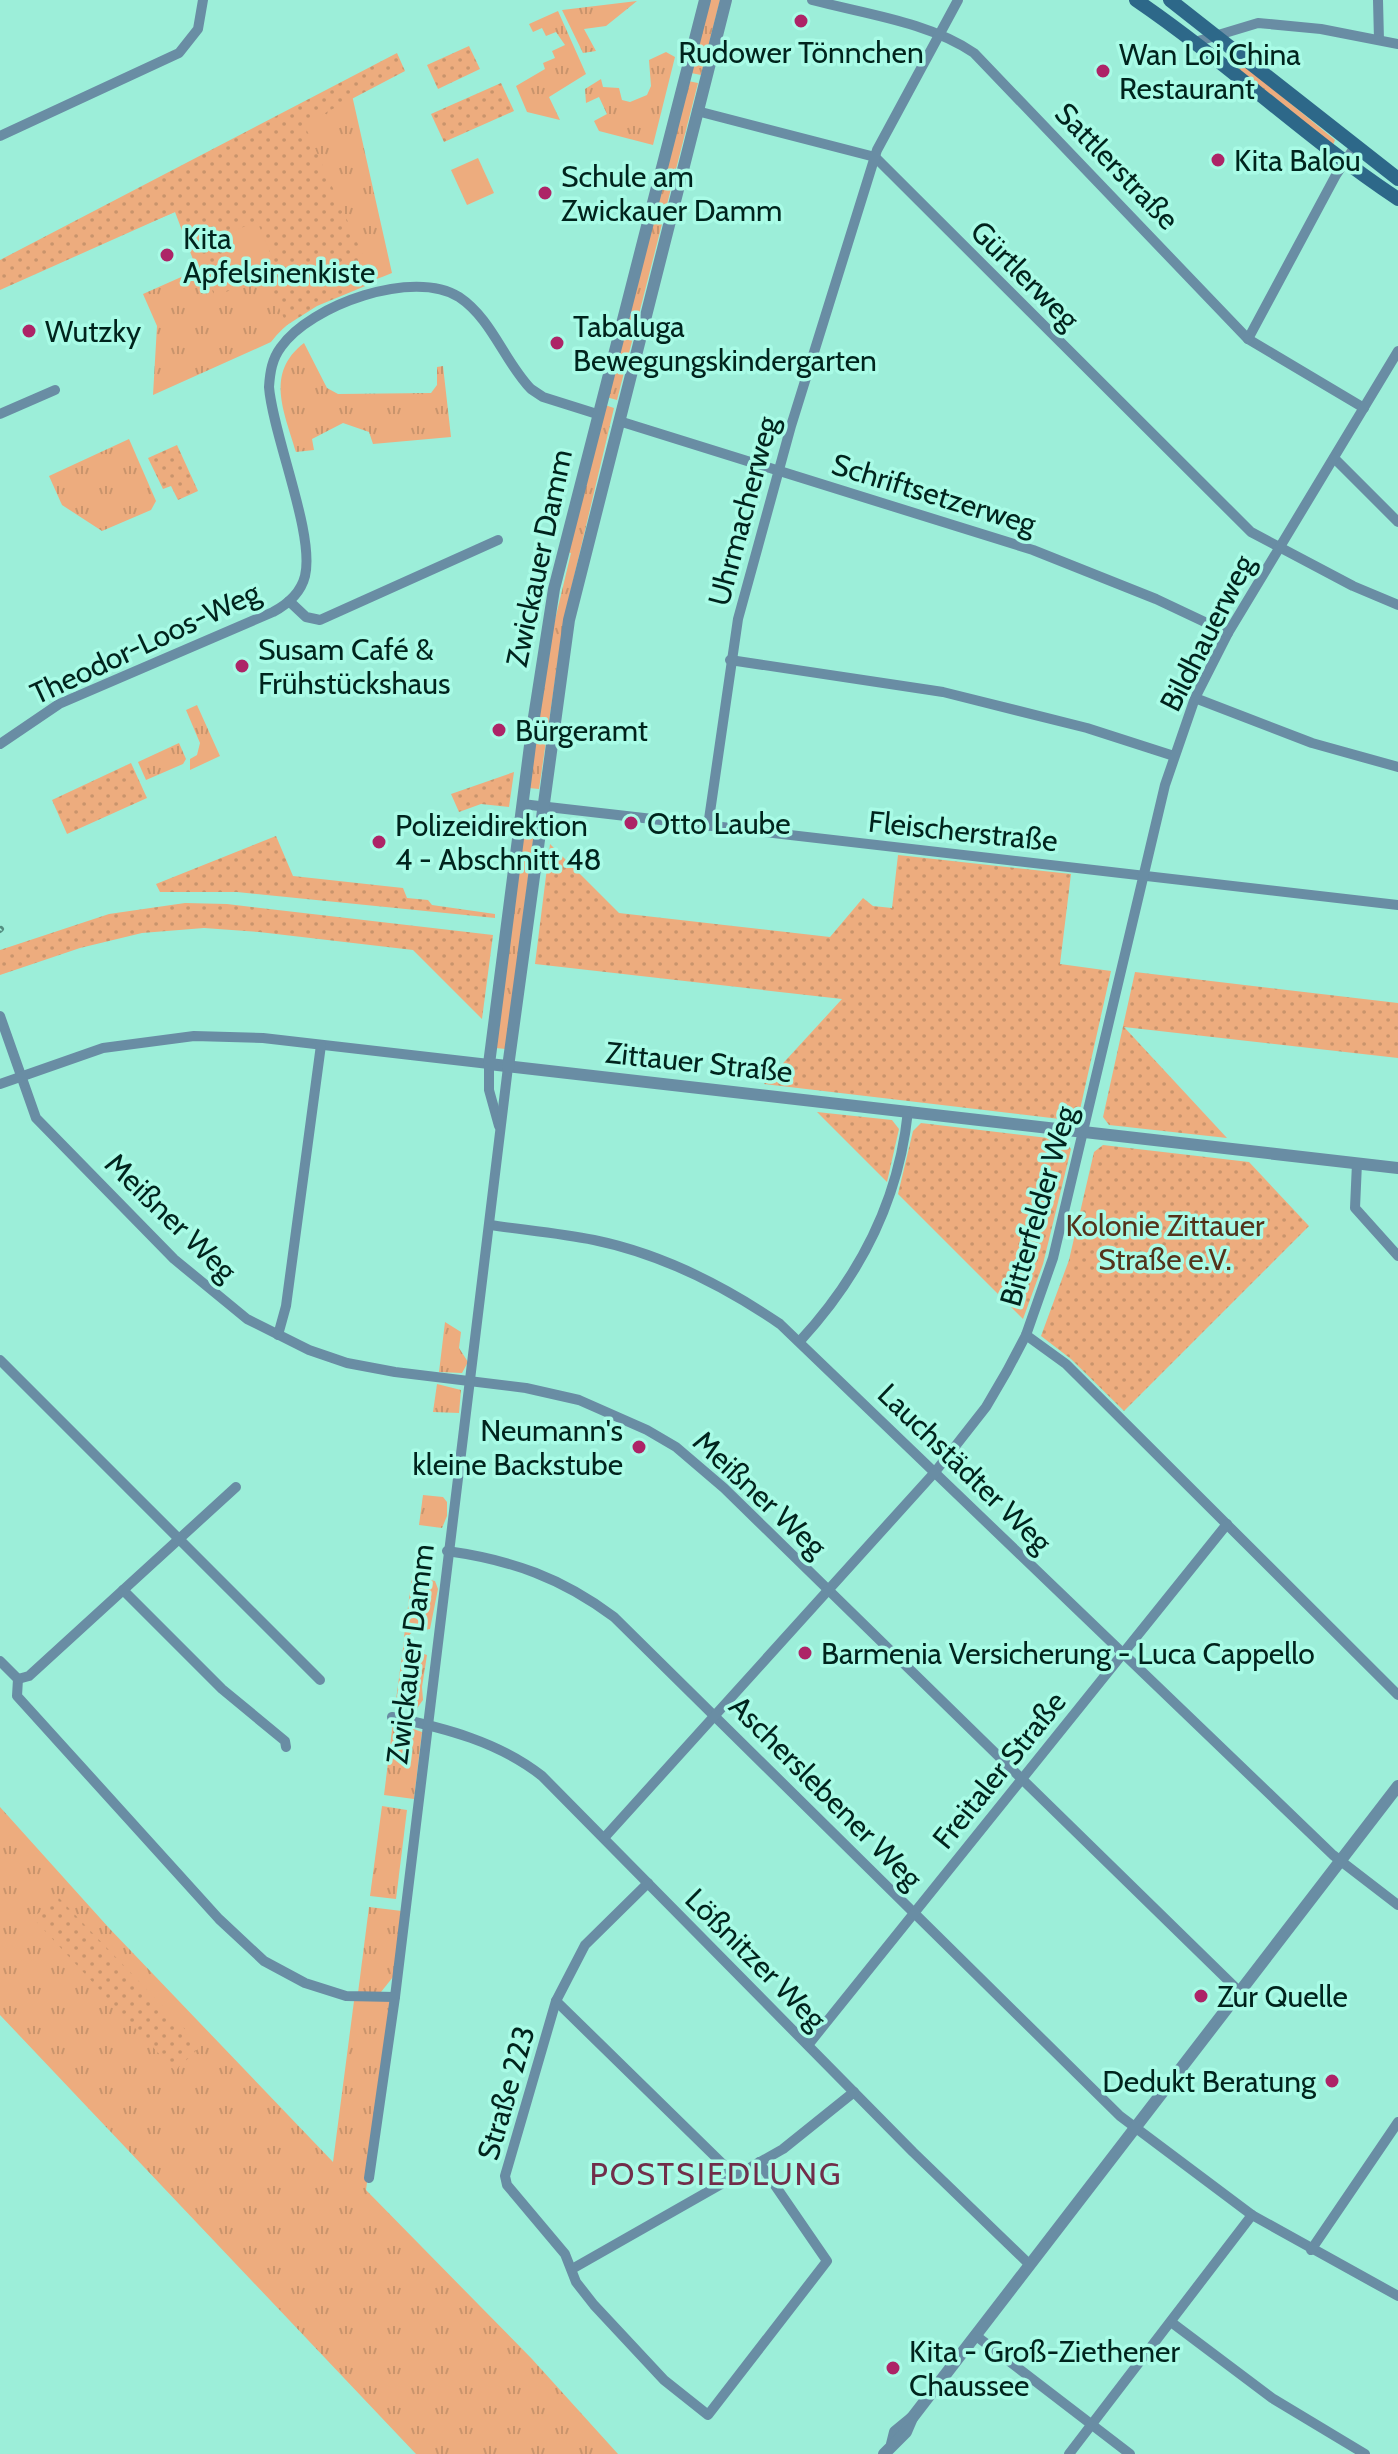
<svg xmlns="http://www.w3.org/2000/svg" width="1398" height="2454" font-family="Cabin,sans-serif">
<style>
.grass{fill:url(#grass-tufts)}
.park{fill:url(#park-dots)}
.pitch{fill:#edac7e}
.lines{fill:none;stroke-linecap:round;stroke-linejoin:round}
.minor{stroke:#698da4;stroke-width:10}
.tertiary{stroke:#698da4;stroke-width:12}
.secondary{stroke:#2d6889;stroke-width:14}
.rail-casing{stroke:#549082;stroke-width:6}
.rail{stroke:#a9fbe6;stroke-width:3;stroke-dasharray:9;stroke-linecap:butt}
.poi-dot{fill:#ad2467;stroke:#a9fbe6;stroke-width:3}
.labels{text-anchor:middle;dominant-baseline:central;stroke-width:7;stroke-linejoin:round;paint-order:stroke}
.poi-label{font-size:30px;fill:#00241d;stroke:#a9fbe6;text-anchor:start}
.street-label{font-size:30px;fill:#00241d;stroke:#a9fbe6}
.park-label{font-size:30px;fill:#53331b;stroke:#a9fbe6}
.neighbourhood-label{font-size:32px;letter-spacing:2px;fill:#712e4a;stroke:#a9fbe6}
</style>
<defs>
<pattern id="grass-tufts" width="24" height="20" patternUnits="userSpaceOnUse" patternTransform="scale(2)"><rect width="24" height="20" fill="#edac7e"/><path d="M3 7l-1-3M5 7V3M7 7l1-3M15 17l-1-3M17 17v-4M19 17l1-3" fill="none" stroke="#c9946c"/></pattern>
<pattern id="park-dots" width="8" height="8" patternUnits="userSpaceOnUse" patternTransform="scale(2)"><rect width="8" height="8" fill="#edac7e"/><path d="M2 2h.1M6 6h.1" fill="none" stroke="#c9946c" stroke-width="1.8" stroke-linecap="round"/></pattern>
</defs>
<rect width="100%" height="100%" fill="#9ceed9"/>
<g class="grass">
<path d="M709 0H720L701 75 691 73Z"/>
<path d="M637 1 606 26 584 29 596 51 583 53 562 10Z"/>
<path d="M558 11 586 74 549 97 560 120 527 112 516 86 545 69 543 63 555 58 552 51 565 45 556 32 546 36 542 28 533 32 529 24Z"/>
<path d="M666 52 675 57 653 145 599 131 594 121 607 114 599 97 586 103 585 89 601 79 603 87 619 88 622 100 630 102 647 95 651 86 649 60Z"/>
<path d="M1233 56 1335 140 1333 145 1229 61Z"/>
<path d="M688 81 698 83 617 400 606 397Z"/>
<path d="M352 95 392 273C350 290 300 305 271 342L153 395 157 326 143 294 197 270 175 212 113 238 188 185 233 288 285 268 233 155Z"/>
<path d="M304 343 327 388 338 394 431 393 437 385V367L443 366 451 437 373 444 369 432 343 423 312 439 314 450 296 452C284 411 265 373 304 343Z"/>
<path d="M605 405 614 408 564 619 539 789 529 788 549 645 571 553 567 552Z"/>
<path d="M129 439 156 501 151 510 102 531 62 505 49 476Z"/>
<path d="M197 705 220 756 190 770V759L197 755 200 743 186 710Z"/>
<path d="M179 743 186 759 183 764 146 780 138 762Z"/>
<path d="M524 824 535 825 506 1049 495 1048Z"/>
<path d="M445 1322 461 1332 459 1348 468 1362 462 1373 439 1372Z"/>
<path d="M437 1384 461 1390 459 1413 433 1412Z"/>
<path d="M423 1495 443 1497 447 1502V1516L442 1528 419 1525Z"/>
<path d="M412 1576 435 1581 438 1589 430 1629 412 1632 407 1638 404 1637Z"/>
<path d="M404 1641 407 1648 427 1655 422 1687 423 1700 415 1711 407 1705 395 1707Z"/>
<path d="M393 1722 422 1732 414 1799 384 1795Z"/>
<path d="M382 1806 407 1810 396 1899 370 1896Z"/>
<path d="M0 1807 109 1928 333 2162 354 2001 391 2000 366 2190 532 2359 618 2454H416L0 2015Z"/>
<path d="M369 1907 402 1911 393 1977 381 1992 358 1993Z"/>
</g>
<g class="park">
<path d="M469 46 480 69 438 89 427 65Z"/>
<path d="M397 53 405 71 304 124 375 282 317 306 287 325 264 275 215 297 177 211 0 290V260Z"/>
<path d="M501 83 514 111 444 142 431 114Z"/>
<path d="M177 445 198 491 178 500 171 486 163 489 148 458Z"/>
<path d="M131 763 147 798 67 834 52 800Z"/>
<path d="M514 772 509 807 481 804 459 812 451 794Z"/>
<path d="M276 836 293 876 403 888 407 898 428 900 432 905 495 914V918L237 892H160L156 884Z"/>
<path d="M550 844 619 913 830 937 863 898 873 906 892 908 898 855 1071 874 1060 964 1111 971 1079 1114 1068 1120 764 1084 842 999 535 964Z"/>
<path d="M185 903 227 904 493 935 482 1019 413 950 259 932 204 928 142 933 80 948 0 975V950L109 914Z"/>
<path d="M1135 972 1398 1003V1058L1124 1027 1227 1138 1109 1125 1103 1117Z"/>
<path d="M817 1112 892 1120 899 1129 887 1182Z"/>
<path d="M921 1123 1065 1140 1071 1149 1043 1264 1023 1319 898 1194 913 1131Z"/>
<path d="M1103 1145 1249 1162 1309 1226 1124 1411 1071 1359 1041 1336 1069 1260 1094 1152Z"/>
<path d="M58 1897 201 2046 175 2071 33 1918Z"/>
</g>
<g class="pitch">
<path d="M478 158 494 193 467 205 451 170Z"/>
<path d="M257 221 275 264 238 280 220 237Z"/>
</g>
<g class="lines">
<g class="minor">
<path d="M812 0C865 14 929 22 974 53L1248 339 1364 408"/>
<path d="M1378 0 1379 40"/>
<path d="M1195 42 1258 23 1321 29 1398 44"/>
<path d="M697 111 875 157 1251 532 1353 586 1398 605"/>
<path d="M0 136 179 53 198 29 203 0"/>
<path d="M1248 339 1336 175 1354 148"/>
<path d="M0 414 55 390"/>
<path d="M619 421 1033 550 1156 599 1228 633"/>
<path d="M1334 458 1398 522"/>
<path d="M289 601 306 617 320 620 498 540"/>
<path d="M730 660 943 692 1087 728 1174 756"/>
<path d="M1195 698 1312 743 1398 767"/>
<path d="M0 744 59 704 273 612C288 604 301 592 305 576 315 534 273 436 269 387 270 372 272 359 281 347 310 305 414 268 459 297 492 319 504 361 531 389L543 397 597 414"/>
<path d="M522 804 1398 905"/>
<path d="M708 826 738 619 791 426 877 150 958 0"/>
<path d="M0 1016 36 1118 174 1259 247 1319 309 1350 347 1363 395 1372 526 1388 579 1400 647 1430 676 1447 724 1488 1240 1992"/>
<path d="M0 1084 103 1048 194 1036 263 1038 489 1064V1090L499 1126"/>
<path d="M1357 1163 1355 1208 1398 1256"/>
<path d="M490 1225C524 1230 560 1233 594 1240 662 1254 723 1285 780 1324L1333 1855 1398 1905"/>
<path d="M278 1335 286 1306 321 1045"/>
<path d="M1026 1335 1066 1364 1398 1695"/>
<path d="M800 1341C860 1276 899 1200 908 1111"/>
<path d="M0 1360 320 1680"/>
<path d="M447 1551C512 1560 562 1578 614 1617L1120 2116 1252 2215 1398 2296"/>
<path d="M123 1590 222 1689 285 1741 286 1747"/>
<path d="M0 1661 18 1679 17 1696 219 1919 264 1961 305 1983 346 1996 395 1997"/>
<path d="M18 1679 29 1676 236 1487"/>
<path d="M392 1717C445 1728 499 1742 542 1776L913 2152 1028 2263"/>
<path d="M604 1838 935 1472 986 1407 1007 1371 1026 1335 1053 1258 1165 785 1195 698 1228 633 1398 351"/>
<path d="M648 1883 585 1945 556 2001 505 2176 507 2185 565 2254 576 2282 594 2305 664 2380 708 2415 827 2261 759 2162"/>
<path d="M556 2001 735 2176"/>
<path d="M808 2045 1227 1524"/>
<path d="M369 2178 395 1997 508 1067"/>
<path d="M1311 2250 1398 2122"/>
<path d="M572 2269 783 2149 854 2092"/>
<path d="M1171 2322 1272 2398 1365 2454"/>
<path d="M975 2335 1130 2454"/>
<path d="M1069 2454 1252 2215"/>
</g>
<g class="tertiary">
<path d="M705 0 554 589 532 730 489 1064 1398 1168"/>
<path d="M508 1067 569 620 726 0"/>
<path d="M892 2444 895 2432 912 2418"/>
<path d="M884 2454 906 2432 912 2418 1398 1786"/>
</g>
<g class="secondary">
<path d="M1136 0C1227 62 1306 138 1398 199"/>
<path d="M1170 0 1398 179"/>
</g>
<g class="rail-casing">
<path id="rail" d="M0 930 1 929"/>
</g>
<use href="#rail" class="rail"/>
</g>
<g class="poi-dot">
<circle cx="801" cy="21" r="8"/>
<circle cx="1103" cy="71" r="8"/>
<circle cx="1218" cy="160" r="8"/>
<circle cx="545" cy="193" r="8"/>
<circle cx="167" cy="255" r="8"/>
<circle cx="29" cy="331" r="8"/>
<circle cx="557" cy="343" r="8"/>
<circle cx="242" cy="666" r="8"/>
<circle cx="499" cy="730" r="8"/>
<circle cx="631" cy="823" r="8"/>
<circle cx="379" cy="842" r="8"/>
<circle cx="639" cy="1447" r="8"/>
<circle cx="805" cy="1653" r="8"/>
<circle cx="1201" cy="1996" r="8"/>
<circle cx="1332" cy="2081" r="8"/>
<circle cx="893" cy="2368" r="8"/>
</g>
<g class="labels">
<g class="poi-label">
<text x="801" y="52" text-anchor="middle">Rudower Tönnchen</text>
<text x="1119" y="54">Wan Loi China<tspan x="1119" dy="34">Restaurant</tspan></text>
<text x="1234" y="160">Kita Balou</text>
<text x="561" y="176">Schule am<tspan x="561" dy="34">Zwickauer Damm</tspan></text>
<text x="183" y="238">Kita<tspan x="183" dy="34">Apfelsinenkiste</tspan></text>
<text x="573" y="326">Tabaluga<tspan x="573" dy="34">Bewegungskindergarten</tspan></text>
<text x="45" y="331">Wutzky</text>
<text x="258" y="649">Susam Café &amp;<tspan x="258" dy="34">Frühstückshaus</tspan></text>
<text x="515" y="730">Bürgeramt</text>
<text x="647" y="823">Otto Laube</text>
<text x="395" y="825">Polizeidirektion<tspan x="395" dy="34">4 - Abschnitt 48</tspan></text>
<text x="623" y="1430" text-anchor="end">Neumann's<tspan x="623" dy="34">kleine Backstube</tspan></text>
<text x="821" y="1653">Barmenia Versicherung - Luca Cappello</text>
<text x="1217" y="1996">Zur Quelle</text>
<text x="1316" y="2081" text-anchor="end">Dedukt Beratung</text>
<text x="909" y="2351">Kita - Groß-Ziethener<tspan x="909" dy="34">Chaussee</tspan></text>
</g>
<g class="street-label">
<text transform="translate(1117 166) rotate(46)">Sattlerstraße</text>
<text transform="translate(1025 275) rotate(45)">Gürtlerweg</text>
<text transform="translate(934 494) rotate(17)">Schriftsetzerweg</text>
<text transform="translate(743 511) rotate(-75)">Uhrmacherweg</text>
<text transform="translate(539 558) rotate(-78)">Zwickauer Damm</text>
<text transform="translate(1207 633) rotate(-63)">Bildhauerweg</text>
<text transform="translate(145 643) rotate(-25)">Theodor-Loos-Weg</text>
<text transform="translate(963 831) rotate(6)">Fleischerstraße</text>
<text transform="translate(699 1062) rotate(6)">Zittauer Straße</text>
<text transform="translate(1038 1206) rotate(-74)">Bitterfelder Weg</text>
<text transform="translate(171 1217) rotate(44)">Meißner Weg</text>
<text transform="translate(965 1468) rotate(44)">Lauchstädter Weg</text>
<text transform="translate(760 1494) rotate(43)">Meißner Weg</text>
<text transform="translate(410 1654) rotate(-83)">Zwickauer Damm</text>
<text transform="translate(999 1770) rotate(-51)">Freitaler Straße</text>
<text transform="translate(826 1792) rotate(45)">Ascherslebener Weg</text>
<text transform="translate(756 1959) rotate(45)">Lößnitzer Weg</text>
<text transform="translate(506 2093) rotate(-74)">Straße 223</text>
</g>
<g class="park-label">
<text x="1165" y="1225">Kolonie Zittauer<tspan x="1165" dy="34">Straße e.V.</tspan></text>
</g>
<g class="neighbourhood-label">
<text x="716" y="2173">POSTSIEDLUNG</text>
</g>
</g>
</svg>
